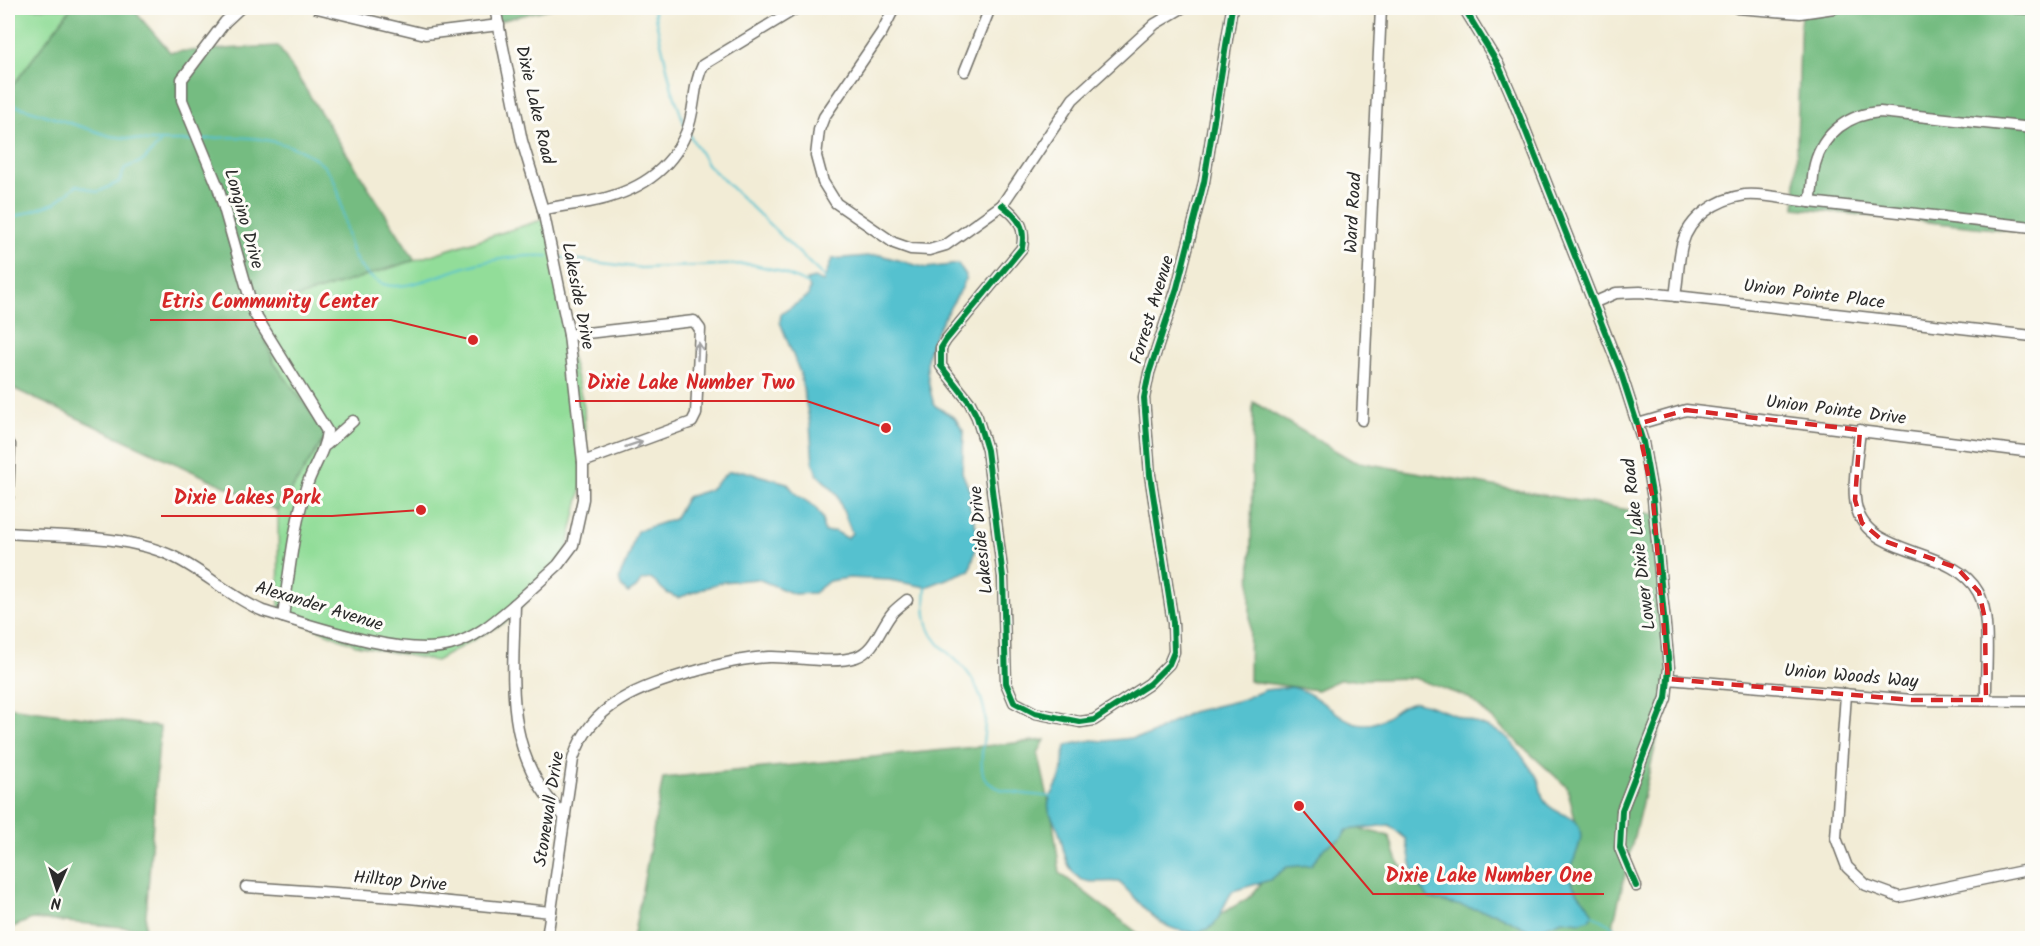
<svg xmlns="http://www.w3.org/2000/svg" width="2040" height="946" font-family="Kalam,sans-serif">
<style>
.green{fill:#92dd99;stroke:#5e8462;stroke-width:1.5}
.forest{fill:#75bc81;stroke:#507456;stroke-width:1.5}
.water{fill:#55c1cf;stroke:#40767d;stroke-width:1.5}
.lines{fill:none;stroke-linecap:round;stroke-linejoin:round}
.stream{stroke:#55c1cf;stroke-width:2}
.minor-casing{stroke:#716f67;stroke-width:13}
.minor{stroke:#fff;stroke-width:10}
.cycleway-casing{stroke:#fdfcf7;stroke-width:10}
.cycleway{stroke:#00873e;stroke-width:6}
.oneway{stroke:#a0a0a0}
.marked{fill:none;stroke:#d62828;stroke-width:4.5;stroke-dasharray:12 8;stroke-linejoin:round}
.labels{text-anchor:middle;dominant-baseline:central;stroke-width:6;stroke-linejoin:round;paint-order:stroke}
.street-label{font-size:18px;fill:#2b2b2b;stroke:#fdfcf7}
.leader{fill:none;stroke:#d62828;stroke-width:2}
.callout-dot{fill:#d62828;stroke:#fdfcf7;stroke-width:2}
.callout-label{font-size:20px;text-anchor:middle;font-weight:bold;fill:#d62828;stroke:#fdfcf7;stroke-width:6;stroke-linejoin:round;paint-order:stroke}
</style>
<rect width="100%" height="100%" fill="#fdfcf7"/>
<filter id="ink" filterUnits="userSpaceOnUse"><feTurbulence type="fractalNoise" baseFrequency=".0167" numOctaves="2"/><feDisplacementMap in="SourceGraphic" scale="12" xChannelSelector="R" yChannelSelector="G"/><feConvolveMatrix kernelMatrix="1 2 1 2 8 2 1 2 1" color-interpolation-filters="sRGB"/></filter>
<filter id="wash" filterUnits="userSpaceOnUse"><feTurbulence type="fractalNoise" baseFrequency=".008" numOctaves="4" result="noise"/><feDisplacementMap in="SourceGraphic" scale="24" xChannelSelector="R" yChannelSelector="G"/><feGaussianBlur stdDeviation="1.35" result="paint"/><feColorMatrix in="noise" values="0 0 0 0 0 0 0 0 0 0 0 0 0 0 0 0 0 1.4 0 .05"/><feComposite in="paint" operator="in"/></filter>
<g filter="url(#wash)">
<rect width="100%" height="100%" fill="#f2ecd6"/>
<g class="green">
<path d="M8 8H71L8 92Z"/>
<path d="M548 218 565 332 584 407 586 469 565 559 511 619 436 661 356 645 279 613 278 511 327 434 274 363 254 311Z"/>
</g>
<g class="forest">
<path d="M71 8H132L170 52 278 46 415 260 254 311 274 363 327 434 278 511 8 386V92Z"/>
<path d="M492 8H552L495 22Z"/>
<path d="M1801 8H2032V233L1795 208Z"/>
<path d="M1253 402 1353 461 1662 516 1669 688 1610 938H1181L1250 897 1268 875 1327 832 1356 828 1389 836 1399 864 1431 888 1577 827 1567 787 1469 698 1414 678 1339 680 1317 690 1249 681Z"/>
<path d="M8 707 160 727 145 929 32 919 8 929Z"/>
<path d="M1045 740 1038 753 1052 815 1060 873 1144 938H633L663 778Z"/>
</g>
<g class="water">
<path d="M880 255 926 268 958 264 966 275C964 288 958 294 952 304 929 345 919 355 934 405L955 418 964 432 962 472 971 494 968 500 979 537 970 570 926 587 889 580 849 578 829 581 814 593 794 594 758 579 722 582 678 598 667 593 651 579 642 580 636 588 628 593C612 581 622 572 628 559 632 550 632 540 637 531L674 519 687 497 709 490 728 472 743 471 787 483 796 494 815 507 823 519V528L825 532 835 531 847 538 852 533 836 493 817 474 813 463 810 424 800 373 780 322 781 314 808 296 810 289 807 280 814 278 823 282 832 259Z"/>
<path d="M1291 687C1319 692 1339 723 1363 724 1386 726 1397 703 1416 702 1421 702 1500 731 1504 735 1516 744 1525 762 1535 774 1542 782 1539 795 1546 803 1554 813 1569 814 1576 822 1590 840 1568 860 1571 878 1574 893 1586 900 1593 912L1590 919 1581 922 1562 920 1533 932 1497 914 1430 899C1412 884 1411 861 1406 839L1389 825 1347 830 1341 839 1325 847 1311 865 1287 867 1270 880 1233 891C1225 901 1222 914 1215 923 1210 930 1202 931 1194 932 1158 933 1143 904 1119 882 1107 880 1089 885 1079 878 1064 866 1064 848 1059 832 1056 822 1046 813 1049 801 1052 792 1060 782 1062 772 1064 761 1062 756 1067 745L1092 740 1105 741 1148 736 1191 712 1241 700 1265 690Z"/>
</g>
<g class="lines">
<g class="stream">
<path d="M653 8 672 89 685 126"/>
<path d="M8 103 110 136 148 141H194"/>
<path d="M689 134 707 164 826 279"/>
<path d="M202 140C243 132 319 140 336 185 349 220 341 266 383 284 407 293 453 268 480 263 502 258 525 255 548 256"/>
<path d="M8 219 55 203 77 185 98 192 119 182 125 168 143 161 160 143"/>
<path d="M557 257 641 268 750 264 776 270 809 284"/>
<path d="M926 587C925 601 924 614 929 628 934 641 944 649 955 659 971 673 981 692 985 714 987 732 975 769 987 781 1001 795 1033 794 1052 797"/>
<path d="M1592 914 1631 938"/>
</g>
</g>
</g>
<g filter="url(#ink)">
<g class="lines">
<g class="minor-casing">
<g id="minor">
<path d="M240 8 225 22 182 79V100L218 187 254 313 327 431C325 452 312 468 306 488 293 529 289 575 283 617"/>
<path d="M317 8 425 34 499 25"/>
<path d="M495 8 522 141 543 210 569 335 583 462V499L573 545 558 565 515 604C513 684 503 756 565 817"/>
<path d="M894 8 882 32 824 117 819 130 816 156 823 182 836 203 894 243 911 249 929 250 946 245 1002 205 1073 99 1155 24 1182 8"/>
<path d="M1464 8 1498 64 1511 94 1620 370 1643 442 1653 499 1669 668 1666 698 1622 810 1620 848 1636 886"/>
<path d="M1737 8 1800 13 1834 8"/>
<path d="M2015 8 2032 9"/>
<path d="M965 71 990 8"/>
<path d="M1810 202 2032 227"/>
<path d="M1002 205C1018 217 1026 227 1022 248L946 340 941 348V366L970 403 977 417 987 450 1003 577 1006 683 1014 702 1035 713 1080 722 1094 720 1149 684 1169 664 1174 652 1173 623 1150 475 1144 398 1149 373 1177 288 1204 182 1232 8"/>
<path d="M543 210C559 205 573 205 589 202 632 194 669 174 686 133 696 111 692 86 703 65L797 8"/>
<path d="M1675 296C1678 279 1678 261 1682 245 1689 217 1717 199 1745 195 1764 193 1790 200 1810 202 1813 189 1812 176 1815 164 1823 133 1849 114 1880 112L2032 128"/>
<path d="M1593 303 1616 293 1640 292 2032 336"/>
<path d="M569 335 694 321 700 329 696 414 692 422 583 462"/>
<path d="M1362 420 1381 8"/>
<path d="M1638 424 1686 410 2032 452"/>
<path d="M1860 430C1858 452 1853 477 1855 498 1859 560 1951 543 1978 592 1992 616 1985 672 1986 700"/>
<path d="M8 444 10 445 8 498"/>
<path d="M326 445 353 421"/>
<path d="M8 533C59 537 125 534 172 556 204 571 230 597 263 611 310 625 404 658 450 645 476 638 495 621 515 604"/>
<path d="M1668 679 1912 700 2032 701"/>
<path d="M1846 694 1836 838 1847 867 1866 885 1899 897 2032 869"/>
<path d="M246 887 409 898 551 912"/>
<path d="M547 938 573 759C591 703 641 687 692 672 718 665 742 658 769 657 794 656 832 665 856 657 876 650 880 627 893 612 897 608 902 604 907 600"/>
</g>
</g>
<use href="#minor" class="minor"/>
<g class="cycleway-casing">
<g id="cycleway">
<path d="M1464 8 1498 64 1511 94 1620 370 1643 442 1653 499 1669 668 1666 698 1622 810 1620 848 1636 886"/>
<path d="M1002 205C1018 217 1026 227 1022 248L946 340 941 348V366L970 403 977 417 987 450 1003 577 1006 683 1014 702 1035 713 1080 722 1094 720 1149 684 1169 664 1174 652 1173 623 1150 475 1144 398 1149 373 1177 288 1204 182 1232 8"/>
</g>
</g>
<use href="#cycleway" class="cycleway"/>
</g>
<defs><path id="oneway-shaft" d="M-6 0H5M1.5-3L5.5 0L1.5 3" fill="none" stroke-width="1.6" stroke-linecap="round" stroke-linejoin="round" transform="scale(1.5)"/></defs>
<g class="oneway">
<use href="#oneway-shaft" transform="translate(698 351) rotate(-87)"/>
<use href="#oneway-shaft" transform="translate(634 444) rotate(-19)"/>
</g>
</g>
<path class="marked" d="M1686 410 1860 430 1855 500 1862 523 1882 540 1957 568 1979 592 1985 619 1986 700H1912L1668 679 1653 499 1638 424Z"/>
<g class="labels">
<g class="street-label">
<text transform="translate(534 105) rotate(77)">Dixie Lake Road</text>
<text transform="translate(1354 213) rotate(-87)">Ward Road</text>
<text transform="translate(243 219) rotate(74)">Longino Drive</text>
<text transform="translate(1814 295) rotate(7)">Union Pointe Place</text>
<text transform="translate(577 296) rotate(79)">Lakeside Drive</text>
<text transform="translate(1153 310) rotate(-73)">Forrest Avenue</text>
<text transform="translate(1836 411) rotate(7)">Union Pointe Drive</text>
<text transform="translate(982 540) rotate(-96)">Lakeside Drive</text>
<text transform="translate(1640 544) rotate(-97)">Lower Dixie Lake Road</text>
<text transform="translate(319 607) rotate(17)">Alexander Avenue</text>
<text transform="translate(1851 677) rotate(5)">Union Woods Way</text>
<text transform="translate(550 809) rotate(-81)">Stonewall Drive</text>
<text transform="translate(400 882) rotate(5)">Hilltop Drive</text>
</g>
</g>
<path class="leader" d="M473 340L391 320H150M886 428L807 401H575M421 510L332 516H161M1299 806L1373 894H1604"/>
<g class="callout-dot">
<circle cx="473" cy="340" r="6"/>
<circle cx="886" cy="428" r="6"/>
<circle cx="421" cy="510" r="6"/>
<circle cx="1299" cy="806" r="6"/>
</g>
<g class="callout-label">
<text x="270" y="308">Etris Community Center</text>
<text x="691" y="389">Dixie Lake Number Two</text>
<text x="247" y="504">Dixie Lakes Park</text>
<text x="1489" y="882">Dixie Lake Number One</text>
</g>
<rect width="2040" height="946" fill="none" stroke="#fdfcf7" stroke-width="30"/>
<g transform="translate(57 889) rotate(183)" stroke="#fdfcf7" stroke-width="4.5" paint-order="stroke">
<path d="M0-4.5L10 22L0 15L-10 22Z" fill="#2b2b2b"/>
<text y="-9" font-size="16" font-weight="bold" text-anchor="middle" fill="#2b2b2b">N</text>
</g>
</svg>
